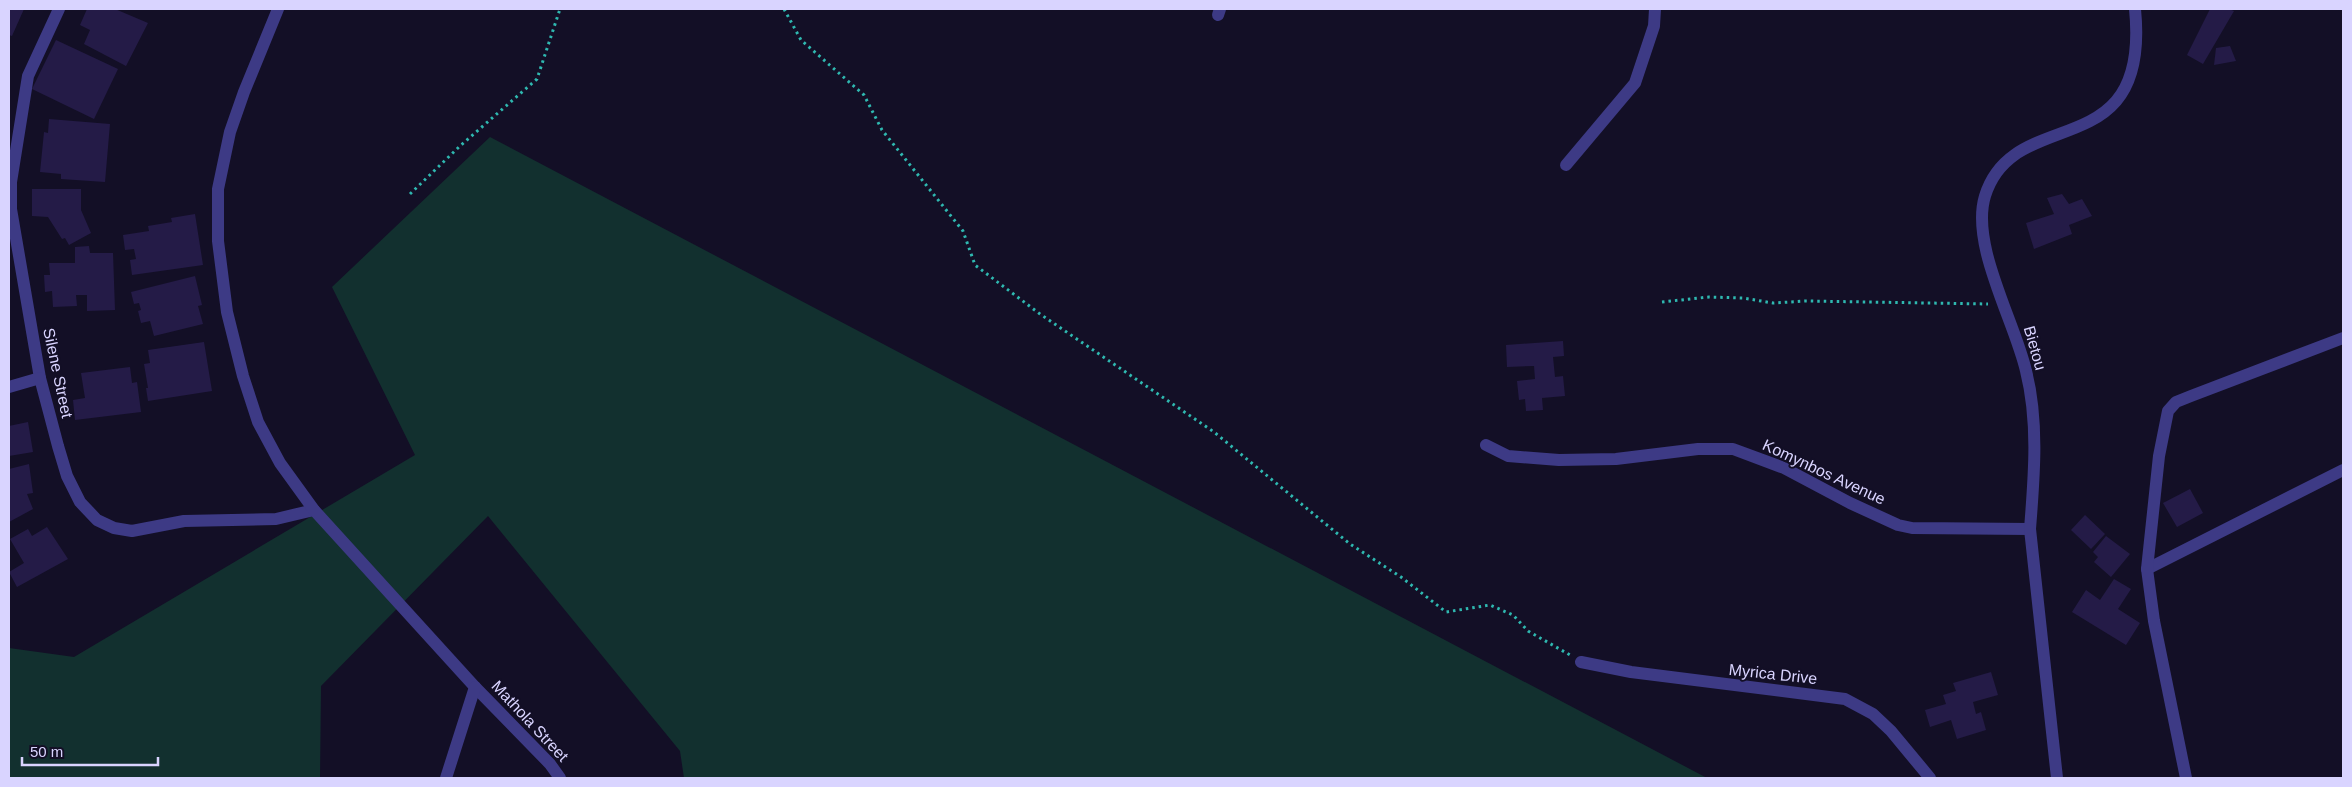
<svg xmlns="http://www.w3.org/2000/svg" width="2352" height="787" font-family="Arial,sans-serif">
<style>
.green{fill:#12302f}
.building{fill:#241b47}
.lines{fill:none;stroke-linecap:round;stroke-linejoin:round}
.path{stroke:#2fb8b0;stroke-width:3;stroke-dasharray:2.5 4;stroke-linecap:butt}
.minor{stroke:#3d3a85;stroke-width:12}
.labels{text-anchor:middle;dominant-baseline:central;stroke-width:4;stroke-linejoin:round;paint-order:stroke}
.street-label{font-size:16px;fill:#d9d4ff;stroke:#130f26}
</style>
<rect width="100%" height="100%" fill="#130f26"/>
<path class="green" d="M490 137 1707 778H684L680 751 488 516 321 686 320 778H9V648L74 657 415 455 332 287Z"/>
<g class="building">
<path d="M9 9H24L12 36 9 35Z"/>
<path d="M87 9H115L148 23 126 66 84 44 90 30 80 25Z"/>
<path d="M2210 9H2229L2234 11 2203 64 2187 55Z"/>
<path d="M56 40 118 69 94 119 32 89Z"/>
<path d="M2230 46 2236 61 2214 65 2216 48Z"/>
<path d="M49 119 110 124 105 182 61 179V174L40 172 44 132 48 133Z"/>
<path d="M32 189H81V210L91 233 69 245 65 238 62 239 48 217 32 216Z"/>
<path d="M2062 194 2069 204 2082 199 2092 216 2069 225 2072 234 2034 249 2026 223 2054 214 2047 198Z"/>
<path d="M195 214 203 265 132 275 130 260 136 259 134 249 125 250 123 235 149 231 148 226 172 222 171 218Z"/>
<path d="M89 246 90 253H113L115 310 87 311V295H76L77 306 53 307 52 291 45 292 44 275H50L49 263H75V247Z"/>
<path d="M195 276 202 305 198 306 203 324 154 336 150 321 141 323 138 311 141 310 139 303 134 304 131 292Z"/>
<path d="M1563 341 1564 356 1553 357 1555 377 1563 376 1565 396 1542 398 1543 410 1526 411 1525 399 1519 400 1517 381 1535 379 1534 366 1507 367 1506 345Z"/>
<path d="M204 342 212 391 148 401 146 388H148L144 364 150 363 148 350Z"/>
<path d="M130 367 132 383 137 382 141 412 75 420 73 400 85 398 81 373Z"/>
<path d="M28 422 33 452 9 456V426Z"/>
<path d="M29 464 33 493 27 494 33 509 9 522V469Z"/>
<path d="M2190 489 2203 513 2177 527 2163 503Z"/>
<path d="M2085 515 2105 534 2091 549 2071 530Z"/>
<path d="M47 527 68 559 17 587 9 572 24 563 10 539 28 529 32 536Z"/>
<path d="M2106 536 2130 554 2111 577 2094 562 2098 557 2093 552Z"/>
<path d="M2114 579 2131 589 2118 609 2140 623 2126 645 2072 612 2086 590 2100 600Z"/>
<path d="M1991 672 1998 695 1973 702 1976 714 1981 712 1986 730 1957 739 1951 720 1930 727 1925 710 1946 704 1943 695 1956 691 1953 683Z"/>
</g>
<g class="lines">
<g class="path">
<path d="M784 9 801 40 864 95 882 130 963 231 975 265 1040 314 1214 432 1350 544 1401 577 1446 612 1490 605 1513 615 1528 631 1570 655"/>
<path d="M410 194 460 146 537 79 560 9"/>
<path d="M1662 302 1709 297 1743 298 1773 303 1806 301 1988 304"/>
</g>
<g class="minor">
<path d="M59 9 28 76 11 182V209L40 378 58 446 67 476 80 502 97 520 114 528 132 531 184 521 276 519 314 510"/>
<path d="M278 9 244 92 230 132 218 189V241L227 312 243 376 258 422 280 463 314 510 475 687 550 764 560 778"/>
<path d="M1218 15 1220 9"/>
<path d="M1566 165 1635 83 1654 26 1655 9"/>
<path d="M9 387 40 378"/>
<path d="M1486 445 1508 456 1559 460 1616 459 1698 449H1733L1784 468 1850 503 1898 525 1912 528 2030 529"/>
<path d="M2147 569 2343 470"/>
<path d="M1581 662 1631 672 1845 699 1873 714 1891 731 1930 778"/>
<path d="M446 778 475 687"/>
<path d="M2057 778 2030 529C2034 478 2039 422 2026 371 2015 322 1970 245 1985 196 2014 102 2151 169 2135 9"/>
<path d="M2186 778 2154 621 2147 569 2159 456 2168 411 2176 402 2191 396 2343 338"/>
</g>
</g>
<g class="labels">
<g class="street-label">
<text transform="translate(2035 348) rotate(74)">Bietou</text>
<text transform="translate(58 373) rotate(78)">Silene Street</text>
<text transform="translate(1824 472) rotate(25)">Komynbos Avenue</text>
<text transform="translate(1773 674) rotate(6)">Myrica Drive</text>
<text transform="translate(530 721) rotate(47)">Mathola Street</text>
</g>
</g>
<rect width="2352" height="787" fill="none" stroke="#d9d4ff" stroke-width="20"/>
<path d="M22 757v8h136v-8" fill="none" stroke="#d9d4ff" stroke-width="2.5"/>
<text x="30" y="757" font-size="15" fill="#d9d4ff" stroke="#130f26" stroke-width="4" paint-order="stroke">50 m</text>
</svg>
